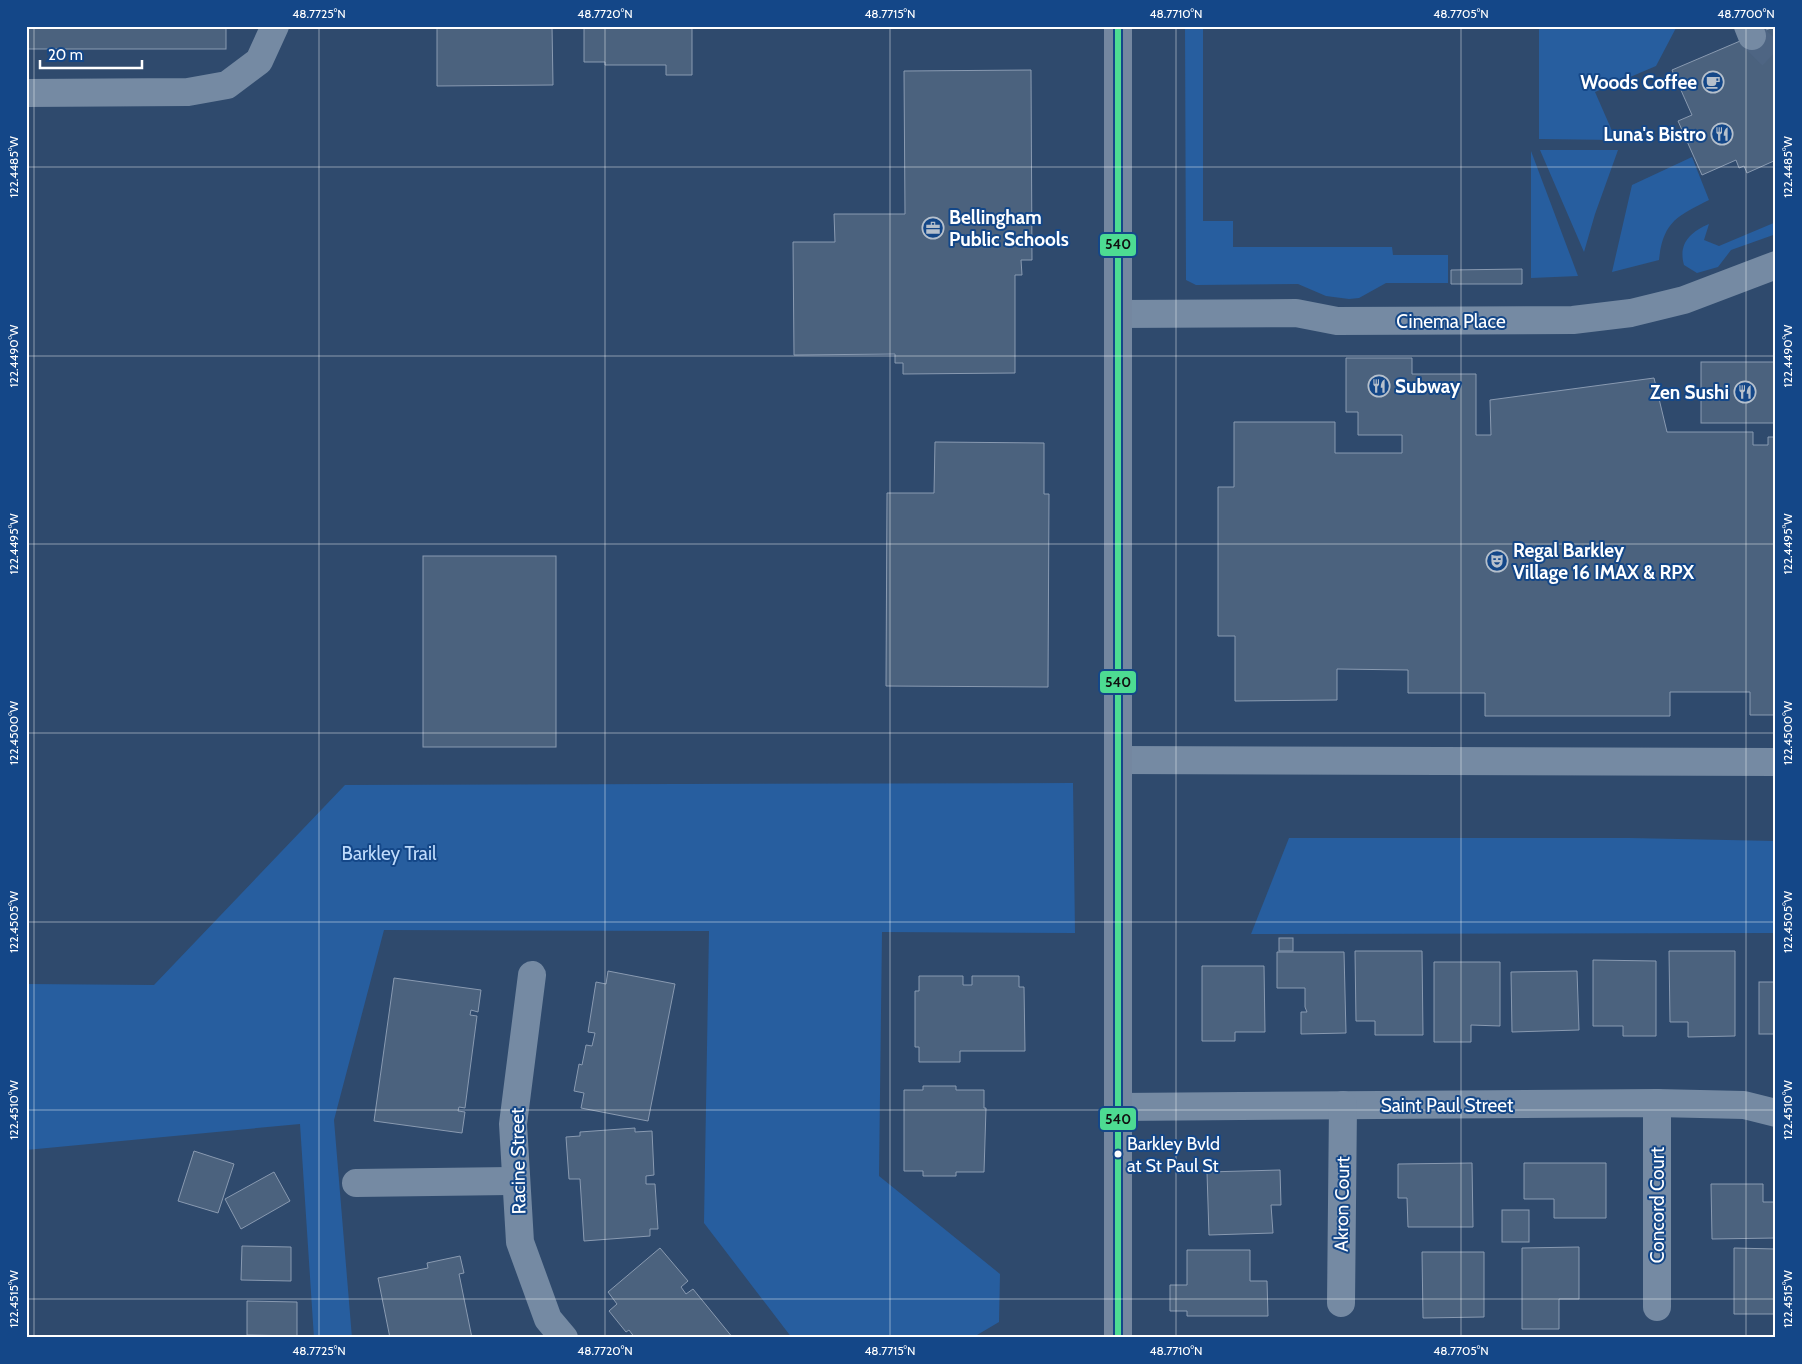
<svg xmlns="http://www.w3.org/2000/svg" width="1802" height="1364" font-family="Cabin,sans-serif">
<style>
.green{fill:#275e9f}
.building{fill:#4b627e;stroke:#899ab1}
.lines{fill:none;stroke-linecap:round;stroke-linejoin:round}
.minor-tunnel{stroke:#4e6583;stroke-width:28;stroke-dasharray:28 14;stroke-linecap:butt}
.minor{stroke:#758aa3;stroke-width:28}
.major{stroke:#7487a0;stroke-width:28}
.bus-1-casing{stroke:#144788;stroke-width:10}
.bus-1{stroke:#4ddb92;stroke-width:6}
.ticks{fill:none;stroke:#fff;stroke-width:1;stroke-opacity:0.45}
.bus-dot{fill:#fff;stroke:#144788;stroke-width:2}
.labels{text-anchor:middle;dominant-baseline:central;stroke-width:4;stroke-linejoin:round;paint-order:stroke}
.bus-label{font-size:18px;fill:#fff;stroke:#144788;text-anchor:start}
.poi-label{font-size:19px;font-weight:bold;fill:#fff;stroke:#144788;text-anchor:end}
.street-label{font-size:19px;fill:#fff;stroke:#144788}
.park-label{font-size:19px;fill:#bfdbfb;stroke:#144788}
.line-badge{stroke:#144788;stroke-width:2}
.pale-badge-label{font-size:14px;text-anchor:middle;font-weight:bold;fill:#111}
.neatline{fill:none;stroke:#fff;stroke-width:2}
.ticks-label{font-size:12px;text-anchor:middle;fill:#fff}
</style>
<rect width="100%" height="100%" fill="#2f4a6d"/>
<g class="green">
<path d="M1185 26H1203V221H1233V247H1392L1393 255H1448V283H1386L1359 298 1349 299 1326 296 1298 284 1196 285 1186 280Z"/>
<path d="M1539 26H1677L1656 66 1595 92 1616 140 1539 139Z"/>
<path d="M1540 150H1618L1595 214 1584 252Z"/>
<path d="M1531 151 1578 276 1531 278Z"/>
<path d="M1692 157 1709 200C1677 216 1663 222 1659 260L1612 272 1632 185Z"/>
<path d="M1776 222V234L1731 250 1718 267 1697 273 1684 265C1678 244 1690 232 1709 224L1704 240 1719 246Z"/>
<path d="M1073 783 1075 933 882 932 879 1176 1000 1274 999 1322 972 1338H792L704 1223 709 931 384 930 334 1120 352 1338H314L300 1124 26 1150V984L154 985 345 785Z"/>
<path d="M1289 838H1630L1776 841V933L1251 934Z"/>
</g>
<g class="building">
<rect x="26" y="26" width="200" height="23"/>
<path d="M437 26H552L553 85 437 86Z"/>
<path d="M584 26H692V75H666V65H605V62H584Z"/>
<path d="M1773 27 1776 34V160L1747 173 1744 166 1739 168 1736 160 1702 175 1678 121 1692 115 1672 70Z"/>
<path d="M1031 70 1032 260H1021L1022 275H1015V373L903 374V363H895V354L794 355 793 242H835L834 214H905L904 71Z"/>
<path d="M1522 269V284H1451V270Z"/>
<path d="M1346 358H1412V374H1476V435H1491L1490 400 1654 378 1667 432H1753V445H1768V437H1776V715H1750V692H1670V716H1485V693H1408V670L1337 669V700L1235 701V636H1218V487H1234V422H1335V453H1402V435H1358V412H1346Z"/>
<rect x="1701" y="362" width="75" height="61"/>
<path d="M935 442 1044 443V494H1049L1048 687 886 686 887 493H934Z"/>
<rect x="423" y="556" width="133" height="191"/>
<rect x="1279" y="938" width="14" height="13"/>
<path d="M1355 951H1422L1423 1035H1375V1021H1356Z"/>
<path d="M1669 951H1735V1036L1688 1037V1022H1670Z"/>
<path d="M1277 952H1344L1346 1033 1301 1034V1012H1307L1305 1007V988H1277Z"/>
<path d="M1593 960 1656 961V1036H1623V1026H1593Z"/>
<path d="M1434 962H1500V1026L1471 1025V1042H1434Z"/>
<path d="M1202 966H1264L1265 1032H1235V1041H1202Z"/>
<path d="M608 971 675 984 648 1121 581 1108 584 1093 574 1091 579 1064 582 1065 586 1045 592 1046 595 1033 588 1032 596 982 606 984Z"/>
<path d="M1577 971 1579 1030 1512 1032 1511 972Z"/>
<path d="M919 976H963V985H972V976H1019V987H1024L1025 1051H960V1062H919V1047H915V991H919Z"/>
<path d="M394 978 481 990 478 1012 471 1010 470 1015 477 1016 465 1108 459 1107 458 1111 465 1112 462 1133 374 1121Z"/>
<rect x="1759" y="982" width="17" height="52"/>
<path d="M923 1086H956V1090H984V1108H986L984 1172H956V1176H923V1171H904V1090H923Z"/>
<path d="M635 1128V1132L652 1131 654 1175 646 1176V1184H655L658 1229H650V1236L584 1241 580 1179H569L566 1137 580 1136V1132Z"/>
<path d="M194 1151 234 1164 218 1213 178 1201Z"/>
<path d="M1472 1163 1473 1227H1408L1407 1198H1398V1164Z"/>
<path d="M1524 1163H1606V1218H1554V1199H1524Z"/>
<path d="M1280 1170 1281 1205H1271L1273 1233 1209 1235 1207 1172Z"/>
<path d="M274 1172 290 1201 241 1229 225 1199Z"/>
<path d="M1711 1184H1763V1202H1776V1238L1712 1239Z"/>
<rect x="1502" y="1210" width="27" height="32"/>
<path d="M242 1246 291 1247V1281L241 1280Z"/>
<path d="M1579 1247V1299H1559V1329H1522V1248Z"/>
<path d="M660 1248 688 1281 681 1287 686 1294 693 1289 733 1338H635L629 1330 626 1332 609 1311 617 1304 608 1292Z"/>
<path d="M1734 1248 1776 1249V1314H1734Z"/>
<path d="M1187 1250H1250V1281H1267L1268 1316H1187V1311H1170V1285H1187Z"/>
<path d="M1422 1252H1484V1317L1423 1318Z"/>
<path d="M460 1256 464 1273 459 1274 472 1338H390L378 1278 428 1268 427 1263Z"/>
<path d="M247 1301 297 1302V1336L247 1335Z"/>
</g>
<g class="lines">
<path class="minor-tunnel" d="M1752 36 1776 59"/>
<g class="minor">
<path d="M1748 26 1752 36"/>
<path d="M26 93 188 92 227 85 259 61 275 26"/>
<path d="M1118 314 1296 313 1337 321 1573 320 1631 313 1684 300 1776 265"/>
<path d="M1118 760 1776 762"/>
<path d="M532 975 513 1124 520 1242 548 1319 564 1338"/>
<path d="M1657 1103V1307"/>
<path d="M1118 1107 1657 1103 1744 1105 1776 1113"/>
<path d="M356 1183 516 1181"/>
<path d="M1341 1303 1343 1105"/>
</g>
<path class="major" d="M1118 26V1338"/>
<g class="bus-1-casing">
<path id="bus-1" d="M1118 26V1338"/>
</g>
<use href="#bus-1" class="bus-1"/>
</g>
<path class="ticks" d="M34 26V1338M319 26V1338M605 26V1338M890 26V1338M1176 26V1338M1461 26V1338M1746 26V1338M26 167H1776M26 356H1776M26 544H1776M26 733H1776M26 922H1776M26 1110H1776M26 1299H1776"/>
<defs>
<g id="cafe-ring" transform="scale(1.125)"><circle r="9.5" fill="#144788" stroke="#b6c0cc" stroke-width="1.5"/><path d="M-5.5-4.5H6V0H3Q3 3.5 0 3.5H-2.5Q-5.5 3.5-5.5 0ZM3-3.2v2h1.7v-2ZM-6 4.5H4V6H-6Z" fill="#b6c0cc"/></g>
<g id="restaurant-ring" transform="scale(1.125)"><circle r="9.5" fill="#144788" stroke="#b6c0cc" stroke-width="1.5"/><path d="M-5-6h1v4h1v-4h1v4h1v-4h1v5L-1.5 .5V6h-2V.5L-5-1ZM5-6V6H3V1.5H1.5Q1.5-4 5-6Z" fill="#b6c0cc"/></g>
<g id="office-ring" transform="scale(1.125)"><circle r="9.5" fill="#144788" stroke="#b6c0cc" stroke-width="1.5"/><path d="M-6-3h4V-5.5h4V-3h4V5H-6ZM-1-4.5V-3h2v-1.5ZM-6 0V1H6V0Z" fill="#b6c0cc"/></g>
<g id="theatre-ring" transform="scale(1.125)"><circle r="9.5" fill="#144788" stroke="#b6c0cc" stroke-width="1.5"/><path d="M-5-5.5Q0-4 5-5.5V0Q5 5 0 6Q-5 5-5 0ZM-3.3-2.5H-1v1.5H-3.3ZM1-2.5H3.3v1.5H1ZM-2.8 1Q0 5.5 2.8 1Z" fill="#b6c0cc"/></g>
</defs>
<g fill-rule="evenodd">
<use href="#cafe-ring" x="1713" y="82"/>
<use href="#restaurant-ring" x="1722" y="134"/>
<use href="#office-ring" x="933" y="228"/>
<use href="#restaurant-ring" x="1379" y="386"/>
<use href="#restaurant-ring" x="1745" y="392"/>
<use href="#theatre-ring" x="1497" y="561"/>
</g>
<circle class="bus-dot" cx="1118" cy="1154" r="4.5"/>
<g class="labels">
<g class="bus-label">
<text x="1127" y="1144">Barkley Bvld<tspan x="1127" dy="22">at St Paul St</tspan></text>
</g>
<g class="poi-label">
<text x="1697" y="82">Woods Coffee</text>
<text x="1706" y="134">Luna's Bistro</text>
<text x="949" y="217" text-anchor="start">Bellingham<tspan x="949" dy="22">Public Schools</tspan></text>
<text x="1395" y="386" text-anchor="start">Subway</text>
<text x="1729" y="392">Zen Sushi</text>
<text x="1513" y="550" text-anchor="start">Regal Barkley<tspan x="1513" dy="22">Village 16 IMAX &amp; RPX</tspan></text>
</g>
<g class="street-label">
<text x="1451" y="321">Cinema Place</text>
<text x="1447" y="1105">Saint Paul Street</text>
<text transform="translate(518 1161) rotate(-91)">Racine Street</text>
<text transform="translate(1342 1204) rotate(-89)">Akron Court</text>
<text transform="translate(1657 1205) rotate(-90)">Concord Court</text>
</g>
<g class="park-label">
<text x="389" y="853">Barkley Trail</text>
</g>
</g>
<g class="line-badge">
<rect x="1099" y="233" width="38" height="24" rx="5" fill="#4ddb92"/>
<rect x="1099" y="670" width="38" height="24" rx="5" fill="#4ddb92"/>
<rect x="1099" y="1107" width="38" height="24" rx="5" fill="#4ddb92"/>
</g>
<g class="pale-badge-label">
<text x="1118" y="249">540</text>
<text x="1118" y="687">540</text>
<text x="1118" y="1124">540</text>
</g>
<rect width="1802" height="1364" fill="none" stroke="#144788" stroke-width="55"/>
<path d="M40 60v8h102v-8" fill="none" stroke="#ffffff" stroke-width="2.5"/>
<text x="48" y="60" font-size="15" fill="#ffffff" stroke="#144788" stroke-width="4" paint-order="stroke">20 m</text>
<rect x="28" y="28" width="1746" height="1308" class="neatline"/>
<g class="ticks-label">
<text x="319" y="18">48.7725°N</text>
<text x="605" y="18">48.7720°N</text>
<text x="890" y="18">48.7715°N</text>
<text x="1176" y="18">48.7710°N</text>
<text x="1461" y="18">48.7705°N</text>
<text x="1746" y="18">48.7700°N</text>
<text transform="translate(1788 167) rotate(-90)" y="4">122.4485°W</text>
<text transform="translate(14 167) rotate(-90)" y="4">122.4485°W</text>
<text transform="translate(1788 356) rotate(-90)" y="4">122.4490°W</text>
<text transform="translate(14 356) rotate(-90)" y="4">122.4490°W</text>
<text transform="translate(1788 544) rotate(-90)" y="4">122.4495°W</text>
<text transform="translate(14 544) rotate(-90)" y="4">122.4495°W</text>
<text transform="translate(1788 733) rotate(-90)" y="4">122.4500°W</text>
<text transform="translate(14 733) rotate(-90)" y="4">122.4500°W</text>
<text transform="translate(1788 922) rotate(-90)" y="4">122.4505°W</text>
<text transform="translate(14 922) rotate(-90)" y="4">122.4505°W</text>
<text transform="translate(1788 1110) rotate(-90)" y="4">122.4510°W</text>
<text transform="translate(14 1110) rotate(-90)" y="4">122.4510°W</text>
<text transform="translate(1788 1299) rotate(-90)" y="4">122.4515°W</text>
<text transform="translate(14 1299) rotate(-90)" y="4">122.4515°W</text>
<text x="319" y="1355">48.7725°N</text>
<text x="605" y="1355">48.7720°N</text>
<text x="890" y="1355">48.7715°N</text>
<text x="1176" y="1355">48.7710°N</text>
<text x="1461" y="1355">48.7705°N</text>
</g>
</svg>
